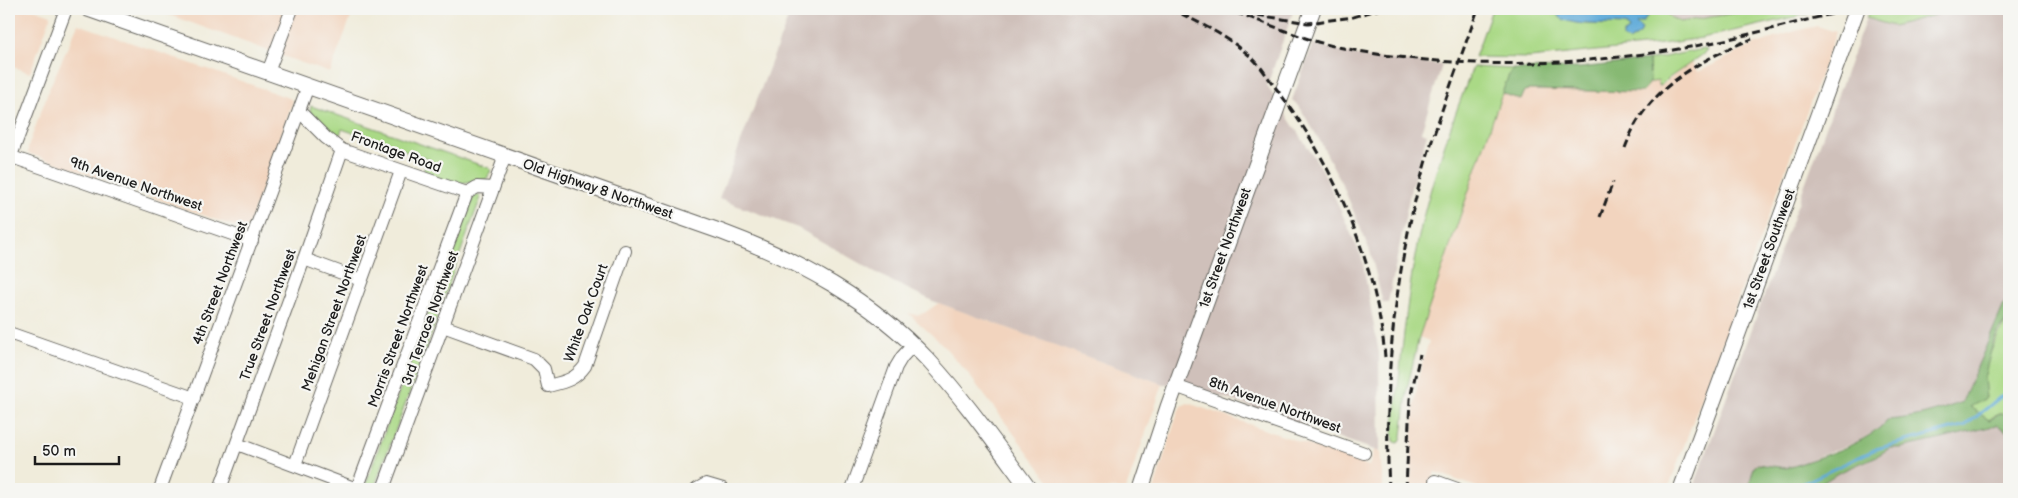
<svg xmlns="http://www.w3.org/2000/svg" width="2018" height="498" font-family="'Balsamiq Sans',sans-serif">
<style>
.built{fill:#f2d4be}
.industrial{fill:#cfc0ba}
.green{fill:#aad986;stroke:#637a51}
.forest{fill:#87b973;stroke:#526a48}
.water{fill:#61abd9;stroke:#3e647a}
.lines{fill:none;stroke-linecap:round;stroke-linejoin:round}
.stream{stroke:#61abd9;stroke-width:3}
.minor-casing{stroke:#66655f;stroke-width:14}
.tertiary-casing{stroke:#66655f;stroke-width:17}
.minor{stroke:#fff;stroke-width:12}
.tertiary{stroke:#fff;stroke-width:15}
.rail{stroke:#1c1c1c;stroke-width:3;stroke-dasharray:8 4;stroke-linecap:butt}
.labels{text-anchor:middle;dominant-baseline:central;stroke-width:4.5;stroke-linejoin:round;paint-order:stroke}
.street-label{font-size:14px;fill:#1c1c1c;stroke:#f6f6f2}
</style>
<rect width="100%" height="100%" fill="#f6f6f2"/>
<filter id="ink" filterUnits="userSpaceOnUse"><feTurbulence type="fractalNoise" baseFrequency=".02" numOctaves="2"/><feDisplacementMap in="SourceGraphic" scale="10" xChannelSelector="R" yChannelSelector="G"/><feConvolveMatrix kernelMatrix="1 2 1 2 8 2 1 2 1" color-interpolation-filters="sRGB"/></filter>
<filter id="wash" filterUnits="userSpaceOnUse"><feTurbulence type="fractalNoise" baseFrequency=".0096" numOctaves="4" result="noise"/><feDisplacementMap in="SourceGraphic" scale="20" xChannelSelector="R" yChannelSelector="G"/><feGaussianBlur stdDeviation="1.12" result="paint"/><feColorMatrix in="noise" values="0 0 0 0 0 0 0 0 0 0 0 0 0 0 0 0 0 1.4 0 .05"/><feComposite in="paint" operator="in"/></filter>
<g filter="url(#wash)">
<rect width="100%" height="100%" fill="#f0ecdb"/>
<g class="built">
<path d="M9 9H34L51 15 30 73 9 65Z"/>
<path d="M153 9H354L330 73Z"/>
<path d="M78 24 289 98 293 101 248 227 242 229 28 153V147L50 87Z"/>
<path d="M1817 26 1836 32 1668 489H1482L1435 472 1429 488 1434 489H1411L1414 407 1419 374 1429 341 1419 337 1502 93 1521 100 1525 91 1529 90 1642 92 1650 83 1658 80 1660 87 1691 62 1698 72 1754 45 1795 31Z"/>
<path d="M939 303 1163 384 1126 489H1056L966 371 942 344 908 313 916 315 924 313Z"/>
<path d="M1188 403 1369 466 1374 450 1380 452 1383 489H1154L1178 412 1181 406Z"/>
</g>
<g class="industrial">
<path d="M787 9H1294L1267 86 1322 169 1362 258 1379 354 1380 452 1196 388 1192 384H1163L933 301 891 281 798 228 719 199 790 13Z"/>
<path d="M1663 9H1837L1808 14 1760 9 1680 22 1670 17Z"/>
<path d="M1957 9H2009V293L1962 402 1933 413 1912 419 1887 420 1882 427 1858 441 1794 466 1786 468 1763 464 1751 476 1748 489H1693L1866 18 1893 26Z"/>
<path d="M1313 44 1364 57 1442 65 1421 132 1427 134 1411 188 1388 303H1383L1370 251 1343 186 1320 141 1299 106 1292 100Z"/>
<path d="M1997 425 2009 433V489H1813L1838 473 1877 456 1890 448H1901L1942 439Z"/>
</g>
<g class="green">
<path d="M1492 9H1554C1560 29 1605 23 1623 25L1627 26 1629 30 1623 34 1629 41 1636 37 1639 27 1636 24 1651 11 1650 9H1663L1670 17 1680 22 1760 9 1808 14 1702 38 1662 44 1530 58 1475 57Z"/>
<path d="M1878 9H1957L1893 26 1866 18 1869 11Z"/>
<path d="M1703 49 1707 50 1705 53 1666 80 1659 87 1658 80 1650 83 1649 60Z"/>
<path d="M1473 67 1514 69 1509 75 1502 93 1419 337 1408 385 1402 436 1400 442 1397 443 1394 441 1393 432C1402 360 1406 288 1423 218 1436 166 1454 116 1473 67Z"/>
<path d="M311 106 489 168 491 170 487 179 454 184 423 172 428 159 342 129 338 140H334L310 111Z"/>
<path d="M476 194 481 197 443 300 439 301 436 297 473 197Z"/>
<path d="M431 311 438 316 374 488H369L366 483 428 313Z"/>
<path d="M2009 317V415C2000 413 1996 414 1989 420L1969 407 1986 398C1977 375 1996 336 2009 317Z"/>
</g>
<g class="forest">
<path d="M1649 60 1650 83 1642 92 1529 90 1525 91 1521 100 1502 93 1509 75 1514 69 1579 68Z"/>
<path d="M2009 293V317L1999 330 1993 343 1984 378 1986 398 1970 407 1989 420 2000 414 2009 415V433L1997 425 1942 439 1901 448H1890L1877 456 1838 473 1813 489H1748L1754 467 1758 464 1786 468 1794 466C1821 456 1870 443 1887 420 1915 418 1936 412 1962 402Z"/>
</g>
<path class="water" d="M1554 9H1650L1651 11 1643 22 1636 24 1642 29 1640 34 1629 41 1623 38V34L1629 30 1627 26C1608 21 1560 31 1554 9Z"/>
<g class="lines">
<path class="stream" d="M1791 489 1876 449 1966 425 2009 390"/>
</g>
</g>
<g filter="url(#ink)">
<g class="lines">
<g class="minor-casing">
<g id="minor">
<path d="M268 72 292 9"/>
<path d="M299 111 326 138 342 150 467 193"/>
<path d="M9 156 252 241"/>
<path d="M9 161 66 9"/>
<path d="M304 259 361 280"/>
<path d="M443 326 534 359 544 369 548 386C564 382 575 380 585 366L625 251"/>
<path d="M9 333 194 398"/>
<path d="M1175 386 1364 453"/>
<path d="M237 444 357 489"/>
<path d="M295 465 401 171"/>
<path d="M1435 481 1457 489"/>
<path d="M160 489 308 86"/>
<path d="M220 489 304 259 342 150"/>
<path d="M357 489 467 193 477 187 493 188"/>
<path d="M383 489 505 156"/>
<path d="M697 489 706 484 723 489"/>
<path d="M852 489 896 367 902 357 913 345"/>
</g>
</g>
<g class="tertiary-casing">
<g id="tertiary">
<path d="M88 9 722 232C800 261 871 300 928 360 965 400 997 446 1029 489"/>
<path d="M1141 489 1168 407 1313 9"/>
<path d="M1681 489 1857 9"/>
</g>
</g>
<use href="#minor" class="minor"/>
<use href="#tertiary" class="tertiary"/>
<g class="rail">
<path d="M1171 9C1200 23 1228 36 1252 58 1261 66 1268 78 1275 87 1333 161 1377 264 1385 357"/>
<path d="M1224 9C1262 20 1299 39 1338 47 1448 70 1563 67 1673 50 1734 40 1794 22 1854 9"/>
<path d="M1257 15 1308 23 1353 17 1380 9"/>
<path d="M1625 148C1629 138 1633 127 1640 117 1664 80 1712 54 1752 39"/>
<path d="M1600 217 1613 182"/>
<path d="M1389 489C1384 388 1393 287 1418 189 1434 128 1457 68 1478 9"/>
<path d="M1406 489 1410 399 1420 354"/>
</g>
</g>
</g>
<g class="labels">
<g class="street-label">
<text transform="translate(396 152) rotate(20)">Frontage Road</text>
<text transform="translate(136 184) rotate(19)">9th Avenue Northwest</text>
<text transform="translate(598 189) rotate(19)">Old Highway 8 Northwest</text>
<text transform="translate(1225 248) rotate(-70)">1st Street Northwest</text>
<text transform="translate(1769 249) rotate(-70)">1st Street Southwest</text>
<text transform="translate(220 283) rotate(-69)">4th Street Northwest</text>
<text transform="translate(334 313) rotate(-70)">Mehigan Street Northwest</text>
<text transform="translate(586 313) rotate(-70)">White Oak Court</text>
<text transform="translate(268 315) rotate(-70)">True Street Northwest</text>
<text transform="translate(430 318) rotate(-70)">3rd Terrace Northwest</text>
<text transform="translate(398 336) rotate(-70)">Morris Street Northwest</text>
<text transform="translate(1275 405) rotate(20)">8th Avenue Northwest</text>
</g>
</g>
<rect width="2018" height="498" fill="none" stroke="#f6f6f2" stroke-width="30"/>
<path d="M35 456v8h84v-8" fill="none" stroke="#1c1c1c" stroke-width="2.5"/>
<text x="42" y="456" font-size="15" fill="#1c1c1c" stroke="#f6f6f2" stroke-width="4" paint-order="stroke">50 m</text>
</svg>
